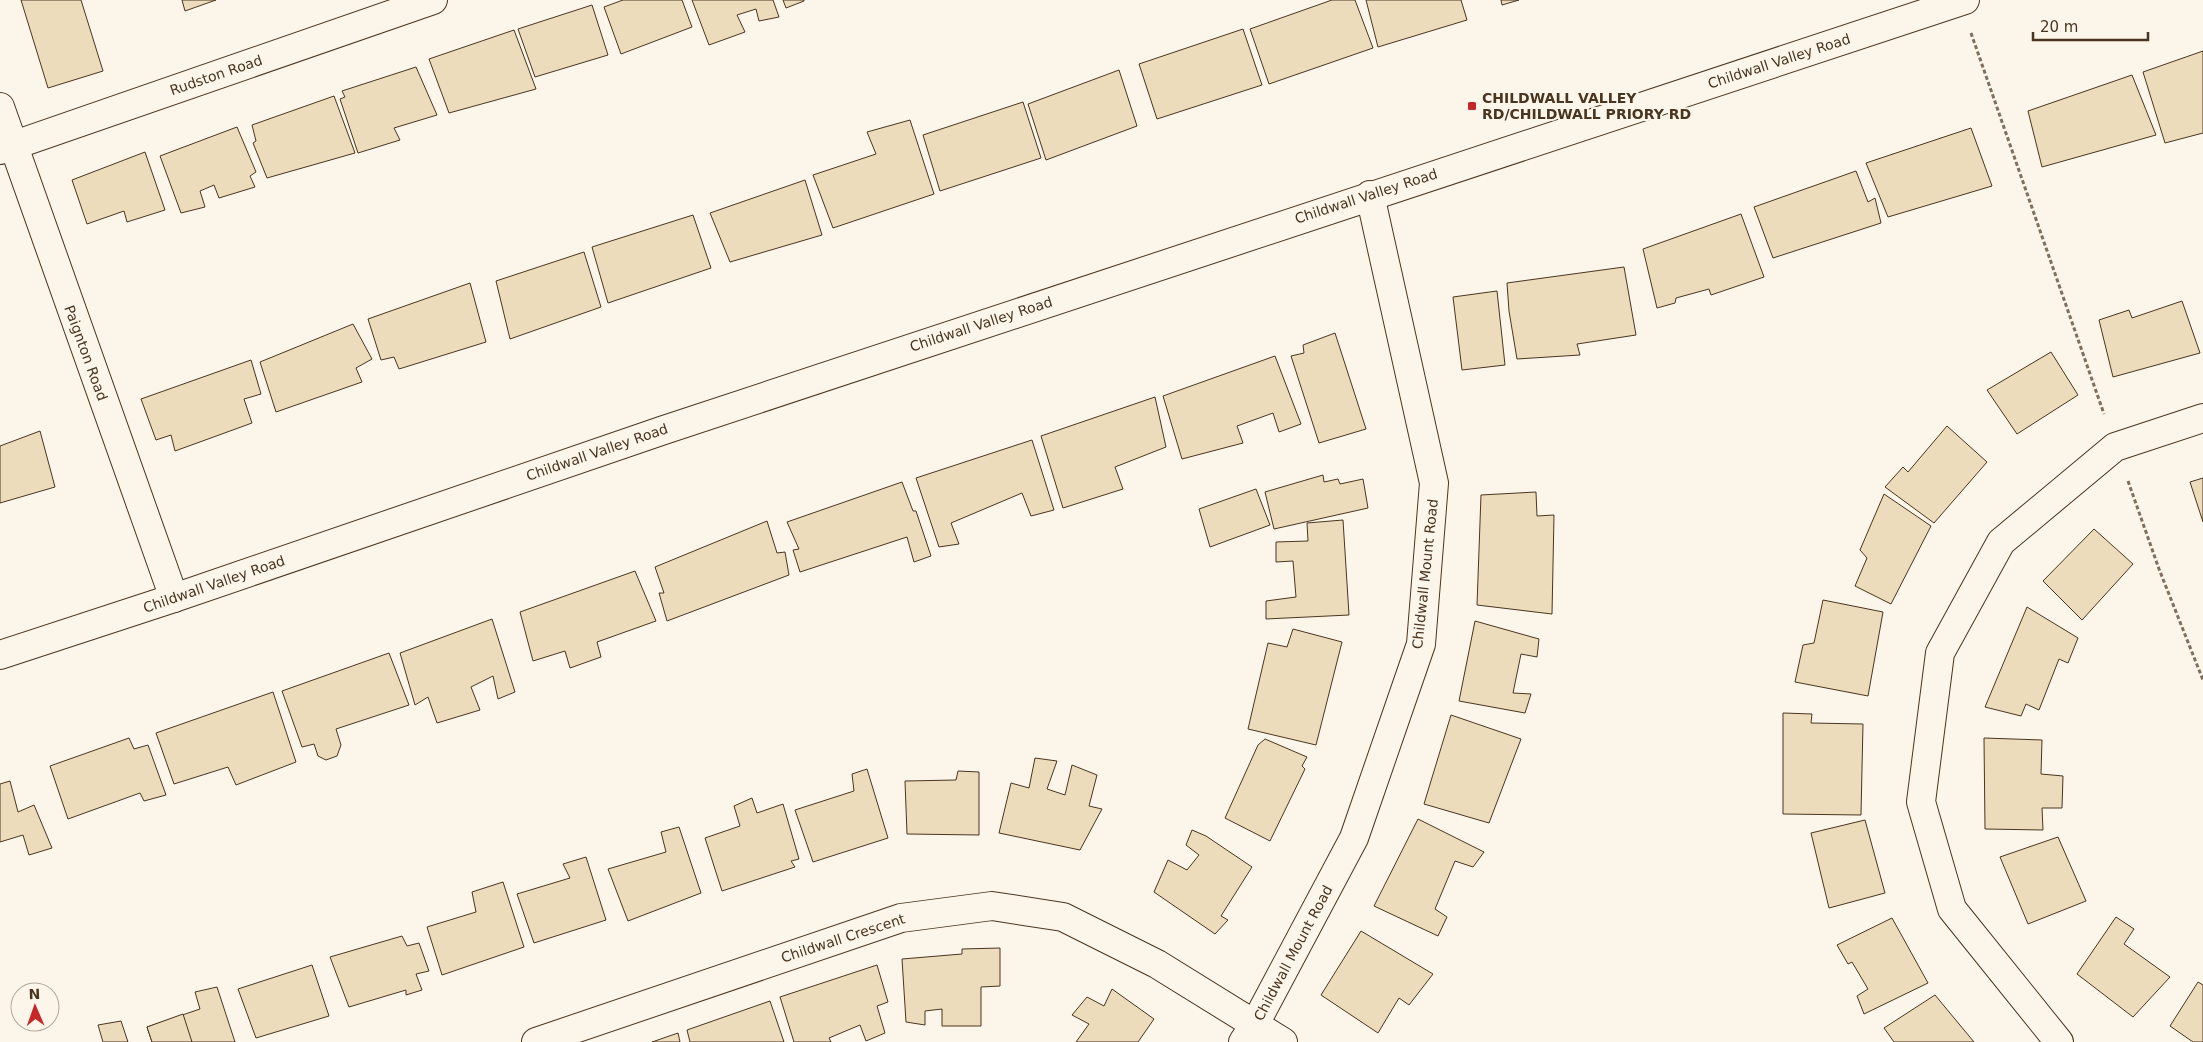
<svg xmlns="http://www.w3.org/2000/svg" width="2203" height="1042" font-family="'DejaVu Sans',sans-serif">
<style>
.building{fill:#ecdcbc;stroke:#4a3520}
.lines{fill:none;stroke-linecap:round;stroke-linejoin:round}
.minor-casing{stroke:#4a3520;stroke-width:30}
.major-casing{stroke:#4a3520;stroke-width:30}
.path{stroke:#7f6f5c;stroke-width:3;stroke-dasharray:4 2.5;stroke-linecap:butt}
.minor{stroke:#fbf6e9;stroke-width:28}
.major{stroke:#fbf6e9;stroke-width:28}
.poi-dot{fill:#c62828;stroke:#fbf6e9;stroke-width:2}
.labels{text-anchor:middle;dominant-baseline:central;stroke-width:4;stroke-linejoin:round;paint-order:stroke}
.street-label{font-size:14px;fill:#4a3520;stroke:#fbf6e9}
.poi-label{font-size:14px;font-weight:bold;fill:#4a3520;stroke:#fbf6e9;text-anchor:start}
</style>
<rect width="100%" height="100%" fill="#fbf6e9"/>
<g class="building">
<path d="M21 0H81L103 71 48 88Z"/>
<path d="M182 0H216L185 11Z"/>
<path d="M623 0H682L692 27 621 54 604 7Z"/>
<path d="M692 0H773L779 17 759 21 756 9 737 15 745 32 709 45Z"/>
<path d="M783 0H804V1L786 8Z"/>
<path d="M1332 0H1355L1373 48 1269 84 1250 29Z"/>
<path d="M1366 0H1461L1467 20 1378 47Z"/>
<path d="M1501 0H1519L1502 5Z"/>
<path d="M592 5 608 55 535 77 518 29Z"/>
<path d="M1243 29 1262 85 1157 119 1139 64Z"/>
<path d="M514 30 536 89 449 113 429 59Z"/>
<path d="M2203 51V133L2165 143 2143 72Z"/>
<path d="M416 67 437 115 394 128 400 140 358 153 340 99 345 97 342 91Z"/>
<path d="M1119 70 1137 126 1046 160 1028 104Z"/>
<path d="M2132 75 2156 135 2042 167 2028 111Z"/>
<path d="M334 96 355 153 267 178 253 143 256 141 252 125Z"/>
<path d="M1023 102 1041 158 940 191 923 135Z"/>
<path d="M910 120 934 194 833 228 813 175 876 154 867 132Z"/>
<path d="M237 127 256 172 250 176 255 187 219 198 214 185 200 191 205 207 181 213 160 156Z"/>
<path d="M1971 128 1992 186 1888 217 1866 163Z"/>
<path d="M145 152 165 210 127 222 124 211 87 224 72 180Z"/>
<path d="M1856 171 1868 202 1875 198 1881 223 1773 258 1754 207Z"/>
<path d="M805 180 822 235 730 262 710 213Z"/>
<path d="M1741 214 1764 277 1711 295 1709 289 1676 298 1675 303 1657 308 1643 249Z"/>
<path d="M693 215 711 268 608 303 592 247Z"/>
<path d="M584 252 601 307 510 339 496 281Z"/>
<path d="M1624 267 1636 335 1577 344 1580 355 1517 359 1509 311 1507 283Z"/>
<path d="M470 283 486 342 399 369 394 357 381 360 368 319Z"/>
<path d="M1497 291 1505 365 1462 370 1453 297Z"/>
<path d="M2182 301 2200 353 2113 377 2099 320 2129 310 2132 318Z"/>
<path d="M353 324 372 359 356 368 362 382 276 412 260 362Z"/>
<path d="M1335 333 1366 429 1319 443 1291 356 1304 353 1303 345Z"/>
<path d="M2051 352 2078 395 2017 434 1987 390Z"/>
<path d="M1275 356 1301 424 1279 432 1273 413 1237 426 1243 443 1182 459 1163 396Z"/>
<path d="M251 360 261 394 244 399 252 423 175 451 171 435 156 440 141 399Z"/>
<path d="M1155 397 1166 447 1115 467 1123 489 1063 508 1041 436Z"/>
<path d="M1947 426 1987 462 1934 523 1885 487 1903 467 1908 472Z"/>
<path d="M40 431 55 487 0 503V446Z"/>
<path d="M1032 440 1054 510 1031 516 1022 493 951 523 959 544 939 547 916 478Z"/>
<path d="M1323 475 1324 482 1338 479 1340 484 1363 479 1368 508 1274 529 1265 492Z"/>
<path d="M2203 478V522L2190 482Z"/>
<path d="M902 482 913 511H916L931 556 914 562 907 537 800 572 793 550 799 549 787 522Z"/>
<path d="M1256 489 1270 525 1210 547 1199 509Z"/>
<path d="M1536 492 1537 516 1554 515 1552 614 1477 605 1481 495Z"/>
<path d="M1884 494 1931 526 1891 604 1855 586 1867 558 1860 550Z"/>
<path d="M1343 520 1349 615 1266 619V601L1296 597 1293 561 1276 562V542L1308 541 1307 523Z"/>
<path d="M767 521 777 553 785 552 789 575 667 621 659 593H664L655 567Z"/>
<path d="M2094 529 2133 564 2082 620 2043 581Z"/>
<path d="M635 571 656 621 597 642 601 657 570 668 565 651 533 661 520 612Z"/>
<path d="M1823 600 1883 612 1868 696 1795 682 1803 645 1814 643Z"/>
<path d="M2027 607 2078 638 2068 663 2059 659 2039 710 2026 704 2021 716 1985 707Z"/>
<path d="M492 619 515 692 498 699 493 676 471 687 480 710 437 723 428 697 415 705 400 653Z"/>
<path d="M1475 621 1539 639 1537 657 1521 654 1513 693 1531 694 1525 713 1459 701Z"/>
<path d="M1293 629 1342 642 1316 745 1248 729 1268 643 1287 647Z"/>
<path d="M389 653 409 705 336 729 341 745 337 756 326 760 318 756 314 744 302 747 282 691Z"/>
<path d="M273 692 296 762 236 785 228 767 174 784 156 733Z"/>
<path d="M1783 713 1812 714 1811 723 1863 724 1861 815 1783 814Z"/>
<path d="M1451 715 1521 739 1489 823 1424 804Z"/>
<path d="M129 738 134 749 148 745 166 795 144 801 140 793 68 819 50 766Z"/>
<path d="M1984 738 2042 740 2041 774 2063 776 2062 808H2042L2043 830 1985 829Z"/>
<path d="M1265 739 1307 757 1302 766 1305 769 1270 841 1225 818 1258 745Z"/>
<path d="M1035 758 1057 761 1047 789 1065 795 1072 765 1097 775 1089 806 1102 809 1080 850 999 833 1011 783 1029 788Z"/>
<path d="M867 769 888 838 813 862 795 810 854 791 852 774Z"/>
<path d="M958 771 979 772V835L907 834 905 781 956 780Z"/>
<path d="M10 781 18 812 34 805 52 848 29 855 23 835 0 842V784Z"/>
<path d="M752 798 757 813 783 804 799 859 791 861 795 867 722 891 705 838 740 826 734 806Z"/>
<path d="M1418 819 1484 852 1473 867 1455 861 1435 909 1447 917 1438 936 1374 906Z"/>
<path d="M1865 820 1885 893 1829 908 1811 833Z"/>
<path d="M679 827 701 893 628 921 608 869 666 852 661 832Z"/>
<path d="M1192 830 1206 836 1252 867 1221 916 1228 920 1215 934 1154 892 1168 860 1187 870 1199 855 1186 845Z"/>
<path d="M2058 837 2086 901 2028 924 2000 857Z"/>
<path d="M586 857 606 920 534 943 517 894 570 878 563 864Z"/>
<path d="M503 882 524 947 442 975 427 927 476 912 472 892Z"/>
<path d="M2116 917 2134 929 2124 944 2170 977 2133 1017 2077 974Z"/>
<path d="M1892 918 1928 983 1864 1014 1857 996 1868 989 1852 962 1848 964 1837 945Z"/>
<path d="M1361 931 1433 974 1409 1005 1399 998 1378 1033 1321 995Z"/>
<path d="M402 936 407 946 419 943 429 971 416 974 422 990 406 995V990L349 1007 330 957Z"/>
<path d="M1000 948V986L981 987V1026H942V1009L925 1011V1025L906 1022 902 959 962 954V949Z"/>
<path d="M312 965 329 1016 256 1038 238 989Z"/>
<path d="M877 965 888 1002 877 1006 885 1033 866 1041 860 1025 829 1038 831 1042H794L780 997Z"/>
<path d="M2198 982 2203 985V1042H2193L2170 1026Z"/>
<path d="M217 987 235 1042H152L147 1027 200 1009 195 992Z"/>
<path d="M1112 989 1154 1019 1138 1042H1076L1089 1024 1072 1015 1087 997 1104 1006Z"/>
<path d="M1935 995 1974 1042H1894L1884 1028Z"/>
<path d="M770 1001 784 1042H690L687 1030Z"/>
<path d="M183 1014 192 1042H152L147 1027Z"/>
<path d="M121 1021 128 1042H103L98 1025Z"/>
<path d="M678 1033 680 1042H652Z"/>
</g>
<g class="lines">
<g class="minor-casing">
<g id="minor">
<path d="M0 107 174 598"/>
<path d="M0 150 433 0"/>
<path d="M536 1042 901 918 992 906 1063 917 1157 964 1283 1042"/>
<path d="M1243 1042 1255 1024 1354 838 1421 644 1434 483 1370 195"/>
<path d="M2059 1042 1952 909 1921 802 1940 653 2001 542 2115 447 2203 418"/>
</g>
</g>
<g class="major-casing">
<path id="major" d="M0 655 174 598 664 430 1965 0"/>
</g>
<g class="path">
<path d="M1971 33 2104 414"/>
<path d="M2128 481 2159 569 2203 680"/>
</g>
<use href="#minor" class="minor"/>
<use href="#major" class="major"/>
</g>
<rect class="poi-dot" x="1467" y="101" width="10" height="10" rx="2.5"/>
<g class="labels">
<g class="street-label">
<text transform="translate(1779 61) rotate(-18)">Childwall Valley Road</text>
<text transform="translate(216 75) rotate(-19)">Rudston Road</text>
<text transform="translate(1366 196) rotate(-18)">Childwall Valley Road</text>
<text transform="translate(981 324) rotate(-18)">Childwall Valley Road</text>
<text transform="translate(86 353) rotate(70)">Paignton Road</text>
<text transform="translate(597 452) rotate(-19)">Childwall Valley Road</text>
<text transform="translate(1425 574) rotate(-84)">Childwall Mount Road</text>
<text transform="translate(214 584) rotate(-19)">Childwall Valley Road</text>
<text transform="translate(843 938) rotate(-18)">Childwall Crescent</text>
<text transform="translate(1293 953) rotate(-62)">Childwall Mount Road</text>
</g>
<g class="poi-label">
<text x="1482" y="98">CHILDWALL VALLEY<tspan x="1482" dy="16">RD/CHILDWALL PRIORY RD</tspan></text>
</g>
</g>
<g transform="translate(35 1007) rotate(358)"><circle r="24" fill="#fbf6e9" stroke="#b4a999"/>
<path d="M0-4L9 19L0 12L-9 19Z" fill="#c62828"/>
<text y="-8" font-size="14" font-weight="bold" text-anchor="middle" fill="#4a3520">N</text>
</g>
<path d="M2033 32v8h115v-8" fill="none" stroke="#4a3520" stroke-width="2.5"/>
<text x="2040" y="32" font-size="15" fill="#4a3520" stroke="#fbf6e9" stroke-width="4" paint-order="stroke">20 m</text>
</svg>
